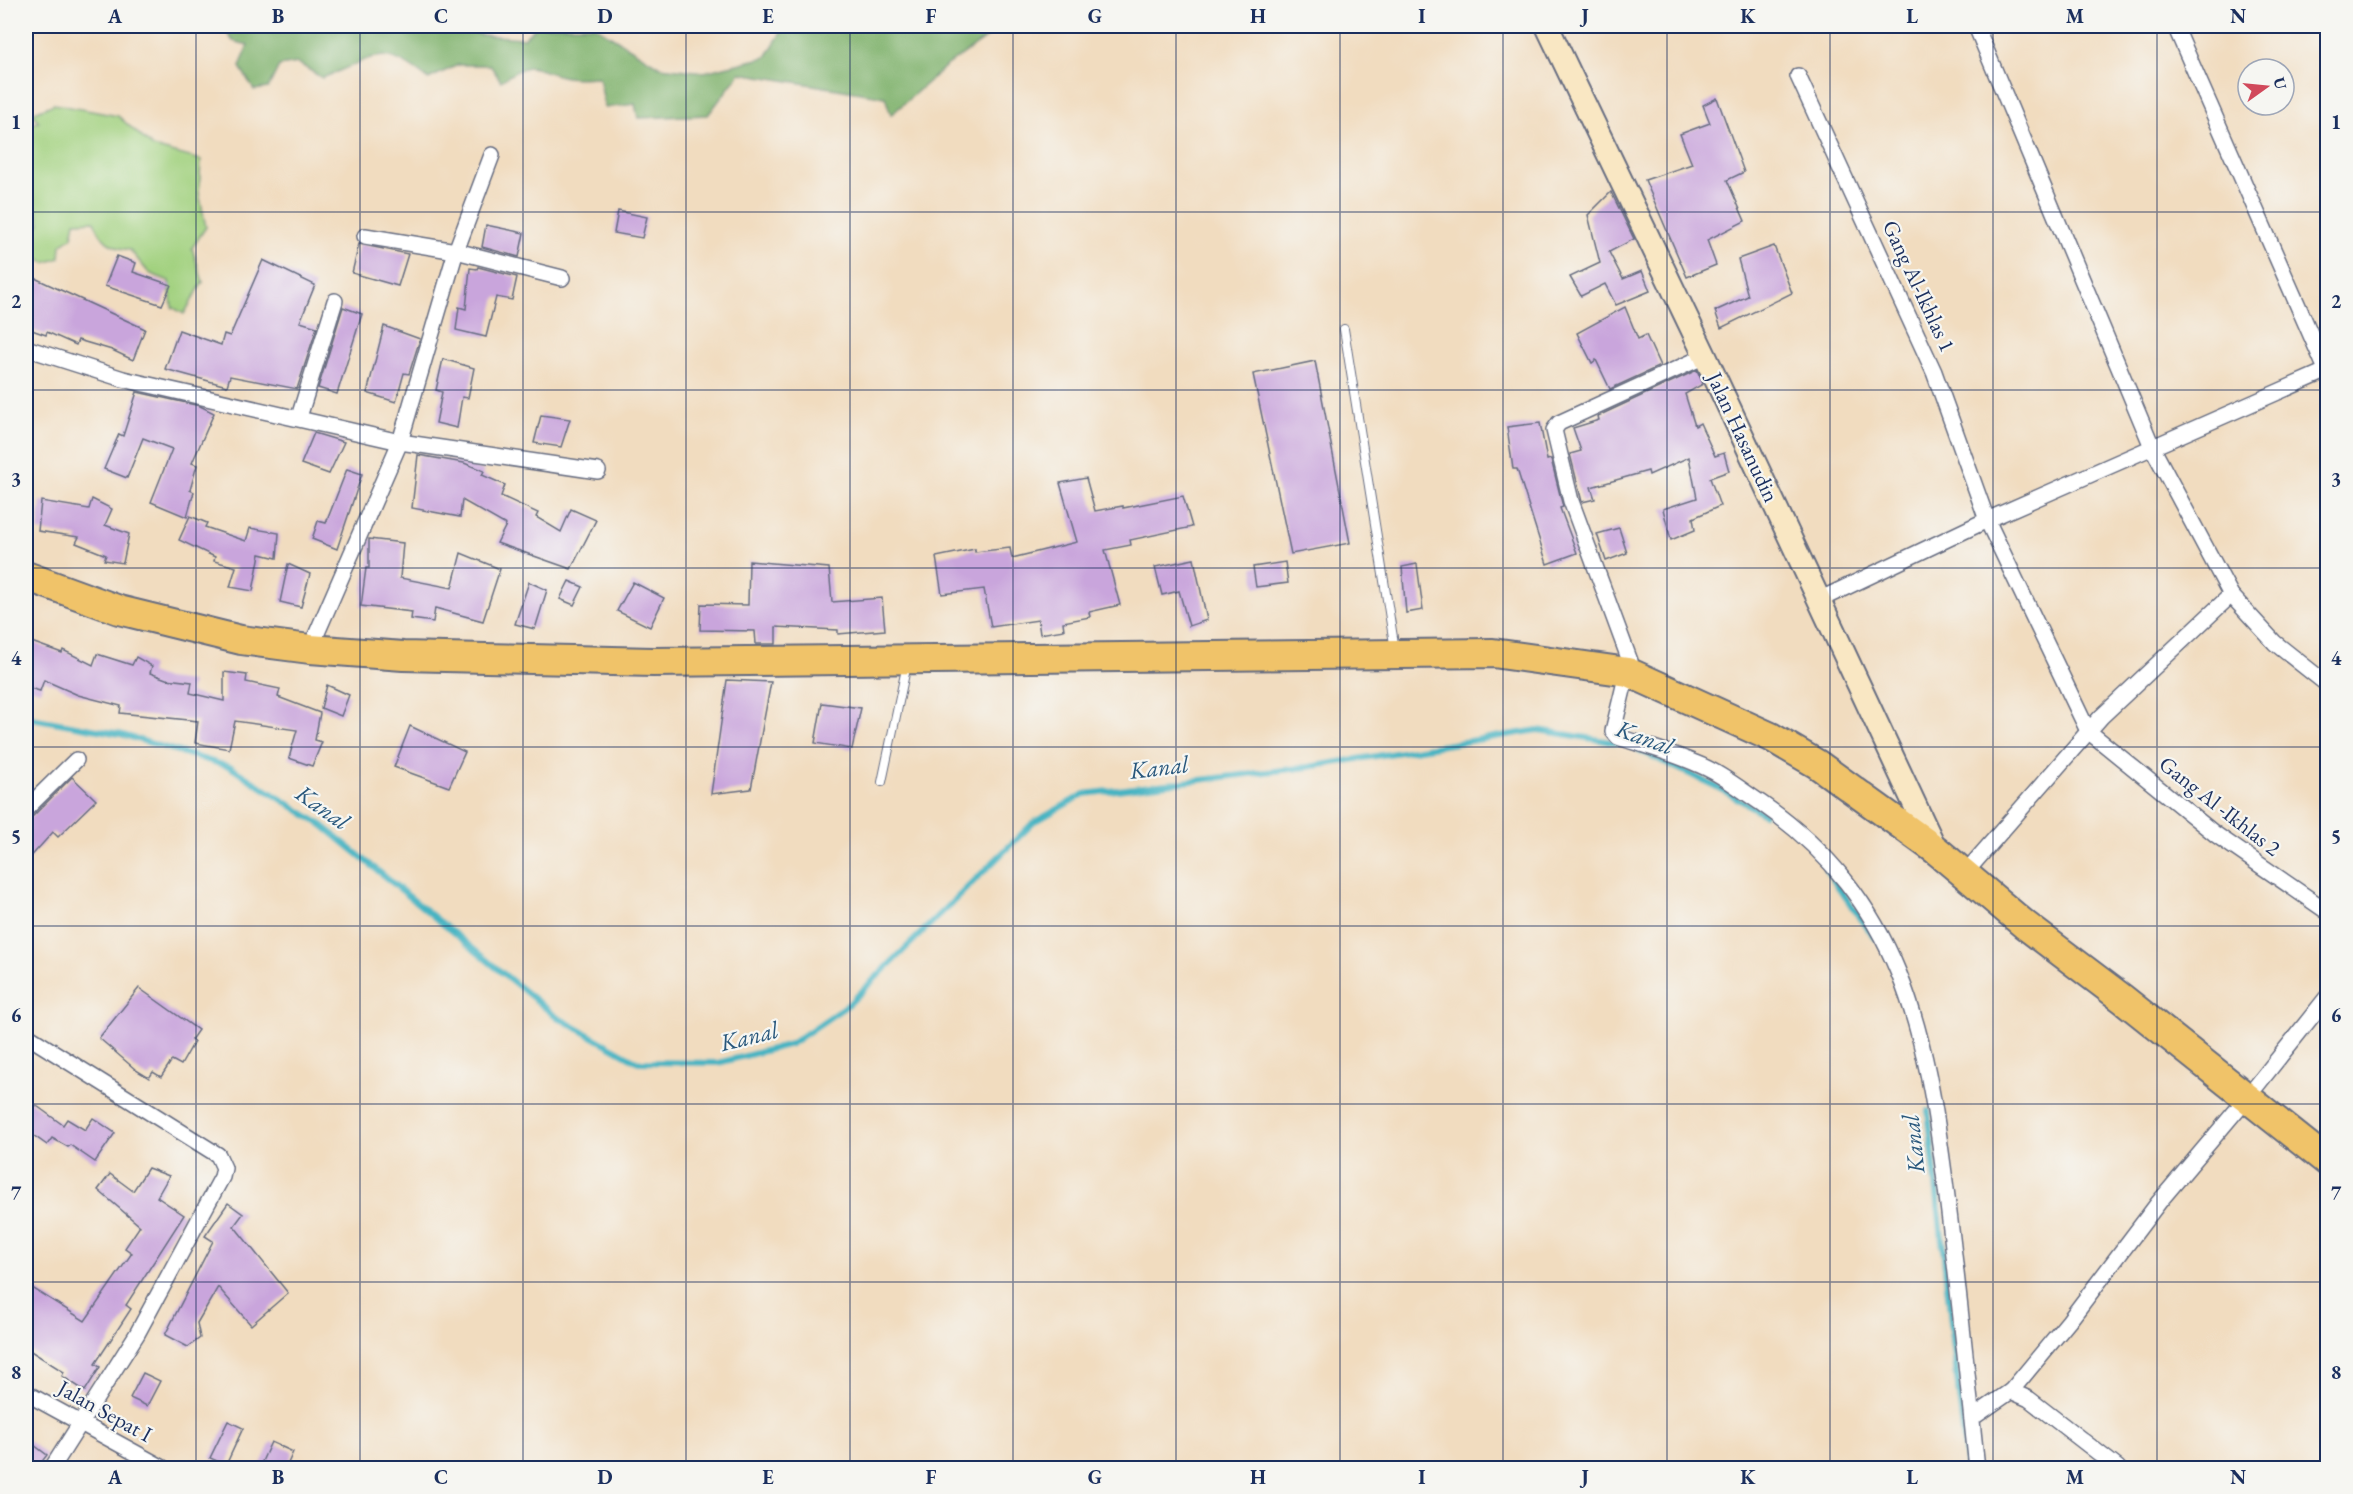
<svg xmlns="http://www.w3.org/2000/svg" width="2353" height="1494" font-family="'EB Garamond',serif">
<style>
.green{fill:#a2d17f;stroke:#5e806e;stroke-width:1.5}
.forest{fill:#81b36e;stroke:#4e7166;stroke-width:1.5}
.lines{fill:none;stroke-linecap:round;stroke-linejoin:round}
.stream{stroke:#47b4c2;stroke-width:6}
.building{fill:#c9a5dc}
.lane-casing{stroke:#666c80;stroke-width:10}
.street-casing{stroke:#666c80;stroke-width:18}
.secondary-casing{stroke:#666c80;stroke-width:26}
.highway-casing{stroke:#666c80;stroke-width:32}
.lane{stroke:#fff;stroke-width:8}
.street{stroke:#fff;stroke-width:15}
.secondary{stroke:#f9e7c3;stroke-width:22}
.highway{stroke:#f0c369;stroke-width:28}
.grid{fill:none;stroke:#1b2f5e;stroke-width:1.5;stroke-opacity:0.55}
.labels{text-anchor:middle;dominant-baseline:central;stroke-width:4.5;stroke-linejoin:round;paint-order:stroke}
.street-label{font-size:22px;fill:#1b2f5e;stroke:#f6f6f2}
.water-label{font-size:24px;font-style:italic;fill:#28577c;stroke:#f6f6f2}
.neatline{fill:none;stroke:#1b2f5e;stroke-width:2}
.grid-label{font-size:20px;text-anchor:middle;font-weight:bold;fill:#1b2f5e}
</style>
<rect width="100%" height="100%" fill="#f6f6f2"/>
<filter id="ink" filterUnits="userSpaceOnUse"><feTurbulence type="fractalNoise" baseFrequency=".0167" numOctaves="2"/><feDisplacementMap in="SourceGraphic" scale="12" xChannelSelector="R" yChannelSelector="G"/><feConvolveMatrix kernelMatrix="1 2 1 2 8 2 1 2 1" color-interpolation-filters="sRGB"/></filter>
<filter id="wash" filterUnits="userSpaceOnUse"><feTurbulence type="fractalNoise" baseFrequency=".008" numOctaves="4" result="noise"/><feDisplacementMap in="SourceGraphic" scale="24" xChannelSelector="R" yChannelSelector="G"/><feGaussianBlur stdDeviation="1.35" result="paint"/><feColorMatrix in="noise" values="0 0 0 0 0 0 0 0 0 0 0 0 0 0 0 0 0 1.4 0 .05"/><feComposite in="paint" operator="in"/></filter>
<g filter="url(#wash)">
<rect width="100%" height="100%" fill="#f1dcbf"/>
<path class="green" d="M54 104 118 116 153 147 201 160 199 193 206 227 192 248 203 282 184 314 172 307 169 281 149 273 130 250C109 247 102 241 94 221L75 222 72 237 61 245 60 258 45 263 27 254 28 238 40 223 26 173V125L39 122 32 113Z"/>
<path class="forest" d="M222 26H460L481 35 524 38 537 26H595L660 67 704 72 766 57 785 26H1003L945 67 891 115 885 97 740 73 708 115 638 118 635 104 605 108 599 77C589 77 576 79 566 77 531 71 537 56 501 81L490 65H458L428 79C379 40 374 59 322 78L298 63 279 66 268 88 254 90 240 67 248 45 233 41Z"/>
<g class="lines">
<g class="stream">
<path d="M26 717 120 734 230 767 322 825 555 1016 638 1062 718 1063 791 1044 849 1004 1033 823 1084 794 1308 767 1538 730 1619 743"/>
<path d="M1639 750 1719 788 1764 814"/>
<path d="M1826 870 1875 938"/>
<path d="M1928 1111 1967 1468"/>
</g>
</g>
<g id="blocks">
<g class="building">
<path d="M1717 98 1744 172 1727 180 1745 221 1707 240 1716 265 1687 277 1645 180 1692 164 1680 134 1710 123 1703 105Z"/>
<path d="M1611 192 1634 239 1609 252 1623 279 1642 271 1650 291 1616 305 1605 284 1581 296 1570 277 1600 263 1588 215Z"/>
<path d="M618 211 647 217 642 238 614 233Z"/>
<path d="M486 225 524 233 519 257 482 247Z"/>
<path d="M359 244 408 254 398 286 352 273Z"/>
<path d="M1774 246 1792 293 1721 328 1715 311 1748 296 1738 259Z"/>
<path d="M117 256 136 263 133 272 171 285 162 305 105 286Z"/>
<path d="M263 260 315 285 300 322 317 327 297 389 230 376 227 386 165 369 179 330 221 345 224 334 230 336Z"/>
<path d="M478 267 517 277 512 300 496 297 486 337 456 330 459 307 466 309 470 268 477 269Z"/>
<path d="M26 274 145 329 133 360 112 350 78 340 76 345 47 332 46 335 26 328Z"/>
<path d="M343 307 362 314 337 394 318 388Z"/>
<path d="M1625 307 1638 339 1646 335 1660 366 1610 389 1596 360 1592 363 1577 333Z"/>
<path d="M384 326 420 339 409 374 404 373 396 402 367 393Z"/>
<path d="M443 359 474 368 468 398 462 397 457 428 436 423 442 392 436 390Z"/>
<path d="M1315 361 1350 543 1291 554 1253 374Z"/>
<path d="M1697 370 1703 384 1685 394 1695 426 1700 423 1715 456 1724 453 1729 471 1710 478 1720 506 1693 518 1695 530 1671 540 1663 509 1697 498 1689 457 1649 475 1648 471 1591 487 1595 499 1582 502 1570 454 1581 451 1573 428 1599 420 1598 416Z"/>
<path d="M137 392 200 406 214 413 192 463 197 465 190 490 194 492 187 517 151 502 172 449 143 438 127 478 104 469 119 434 123 436Z"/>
<path d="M541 415 570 419 561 447 534 443Z"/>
<path d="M1540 423 1547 460 1551 459 1563 507 1560 508 1577 553 1547 564 1517 469H1513L1507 427Z"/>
<path d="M314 433 344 442 329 474 301 464Z"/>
<path d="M418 455 464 463 484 471 482 475 505 485 501 496 538 513 536 517 561 532 571 509 596 520 571 569 497 543 506 525 462 500 460 517 412 508Z"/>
<path d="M347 469 362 474 337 549 312 539 318 521 326 523Z"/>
<path d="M1086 478 1095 511 1123 506V508L1183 496 1192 527 1130 540 1131 545 1105 550 1120 605 1089 612 1090 617 1063 622 1064 630 1040 634 1038 620 991 627 984 589 942 594 936 557 975 549V552L1010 548 1012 558 1077 542 1060 483Z"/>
<path d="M92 499 112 509 105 525 129 534 123 563 104 560 106 555 76 543 79 537 38 531 41 501 89 509Z"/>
<path d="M190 516 207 523 205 527 246 541 250 528 279 533 277 558 260 554 253 591 230 587 236 567 214 561 215 557 179 540Z"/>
<path d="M1619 528 1627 553 1606 561 1597 534Z"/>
<path d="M369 539 403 543 400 578 452 588 461 553 500 569 483 621 435 608 433 622 411 619 412 612 361 606 366 568H369Z"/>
<path d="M1194 559 1207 620 1189 626 1179 591 1162 595 1155 567Z"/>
<path d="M749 561 829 568 832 602 882 598 885 630 838 634V630L776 627V644H756L755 631 700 630 701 604 748 605Z"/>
<path d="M1285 562 1288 583 1256 587 1253 567Z"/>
<path d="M288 564 310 574 301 607 280 602Z"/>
<path d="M1417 564 1423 610 1406 613 1402 567Z"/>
<path d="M569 581 583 587 574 605 560 599Z"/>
<path d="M529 582 547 590 535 629 515 624Z"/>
<path d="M633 582 664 598 650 627 617 611Z"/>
<path d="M26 640 62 653 63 650 93 665 97 654 132 665 136 657 152 666 150 673 166 679 192 682 190 693 224 701V672L247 675 246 682 280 689 278 697 320 713 315 740 322 742 312 766 289 758 297 730 235 721 229 749 195 743 198 721 120 713 121 706 78 695 44 680 40 691 26 687Z"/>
<path d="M727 680 771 682 751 789 711 794Z"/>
<path d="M327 685 349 695 341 716 321 708Z"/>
<path d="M822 703 861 708 852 749 815 743Z"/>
<path d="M410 726 465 752 449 787 394 767Z"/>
<path d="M72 777 96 800 58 837 53 832 26 862V818L33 816Z"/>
<path d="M139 988 198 1030 191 1040 194 1042 181 1065 172 1060 161 1077 153 1072 149 1078 136 1070 99 1038Z"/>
<path d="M26 1098 63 1125 67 1119 85 1130 93 1118 115 1133 95 1162 70 1145 68 1147 52 1138 47 1145 26 1130Z"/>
<path d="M148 1168 169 1176 157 1197 184 1215 126 1305 131 1309 95 1364 100 1367 85 1391 62 1376 64 1372 26 1348V1284L85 1321 132 1253 125 1248 140 1226 98 1190 110 1174 133 1191Z"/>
<path d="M228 1203 243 1214 234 1226 288 1293 251 1325 218 1287 197 1323 200 1338 188 1347 165 1335 213 1241 205 1236Z"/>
<path d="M143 1373 160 1381 147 1406 130 1398Z"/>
<path d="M228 1421 243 1428 226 1465 210 1458Z"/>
<path d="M26 1439 47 1455 37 1468H26Z"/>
<path d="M271 1442 293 1452 286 1468H259Z"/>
</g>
</g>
</g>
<g filter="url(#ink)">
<use href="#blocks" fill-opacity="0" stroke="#666c80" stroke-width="1.5"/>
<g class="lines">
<g class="lane-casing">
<g id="lane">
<path d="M1344 329 1395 650"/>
<path d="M882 782 907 664"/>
</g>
</g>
<g class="street-casing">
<g id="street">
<path d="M1976 26 2153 449 2231 595 2275 643 2328 685"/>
<path d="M2175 26 2328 374"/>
<path d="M1798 76 1934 372 1987 520 2088 731 2215 834 2328 912"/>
<path d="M365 236 456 251 562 278"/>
<path d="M26 348 123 379 400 442 598 471"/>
<path d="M1705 356 1559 423 1554 430 1571 501 1630 661 1613 731 1618 737C1643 745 1670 752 1695 763 1719 772 1740 789 1761 803 1901 900 1926 1030 1946 1189 1958 1282 1967 1375 1977 1468"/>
<path d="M299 417 335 301"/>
<path d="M1819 600 1987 520 2328 370"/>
<path d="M310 649 400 442 456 251 492 155"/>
<path d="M26 809 76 760"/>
<path d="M1965 873 2101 717 2231 595"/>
<path d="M26 1035 218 1155 224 1168 222 1177 137 1334 52 1468"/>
<path d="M2011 1391 2029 1399 2118 1468"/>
<path d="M26 1393 163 1468"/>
<path d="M1972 1418 2011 1391 2069 1321 2159 1202 2246 1099 2328 996"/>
</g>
</g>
<g class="secondary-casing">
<path id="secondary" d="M1547 26 1705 356 1936 850"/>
</g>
<g class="highway-casing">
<path id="highway" d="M26 576 119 610 241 640 310 649 403 656 653 662 1493 653 1628 672 1771 737 1817 764 1936 850 2025 925 2123 999 2328 1162"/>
</g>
<use href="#lane" class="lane"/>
<use href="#street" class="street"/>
<use href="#secondary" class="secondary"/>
<use href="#highway" class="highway"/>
</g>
</g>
<path class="grid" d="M196 26V1468M360 26V1468M523 26V1468M686 26V1468M850 26V1468M1013 26V1468M1176 26V1468M1340 26V1468M1503 26V1468M1667 26V1468M1830 26V1468M1993 26V1468M2157 26V1468M26 212H2328M26 390H2328M26 568H2328M26 747H2328M26 926H2328M26 1104H2328M26 1282H2328"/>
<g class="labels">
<g class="street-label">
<text transform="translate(1919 286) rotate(65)">Gang Al-Ikhlas 1</text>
<text transform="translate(1743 437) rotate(65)">Jalan Hasanudin</text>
<text transform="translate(2220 806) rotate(38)">Gang Al -Ikhlas 2</text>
<text transform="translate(105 1411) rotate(29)">Jalan Sepat I</text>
</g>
<g class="water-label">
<text transform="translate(1645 737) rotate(20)">Kanal</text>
<text transform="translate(1159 767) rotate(-7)">Kanal</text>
<text transform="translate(323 807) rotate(35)">Kanal</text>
<text transform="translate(749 1036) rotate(-14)">Kanal</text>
<text transform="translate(1913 1144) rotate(-96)">Kanal</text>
</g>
</g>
<rect width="2353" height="1494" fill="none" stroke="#f6f6f2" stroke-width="66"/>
<g transform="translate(2266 87) rotate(75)"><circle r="28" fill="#f6f6f2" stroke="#9ea6b7" stroke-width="1.5"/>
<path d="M0-4.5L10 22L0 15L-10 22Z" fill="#d1495b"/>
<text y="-9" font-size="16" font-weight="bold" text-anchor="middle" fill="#1b2f5e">U</text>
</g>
<rect x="33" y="33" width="2287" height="1428" class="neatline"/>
<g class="grid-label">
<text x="115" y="23">A</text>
<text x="278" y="23">B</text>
<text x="441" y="23">C</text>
<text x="605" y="23">D</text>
<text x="768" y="23">E</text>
<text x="931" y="23">F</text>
<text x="1095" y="23">G</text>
<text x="1258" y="23">H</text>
<text x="1422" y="23">I</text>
<text x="1585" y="23">J</text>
<text x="1748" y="23">K</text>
<text x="1912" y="23">L</text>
<text x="2075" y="23">M</text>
<text x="2238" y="23">N</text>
<text x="16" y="129">1</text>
<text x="2336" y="129">1</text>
<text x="16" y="308">2</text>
<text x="2336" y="308">2</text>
<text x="16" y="486">3</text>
<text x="2336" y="486">3</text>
<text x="16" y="665">4</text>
<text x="2336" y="665">4</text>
<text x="16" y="843">5</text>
<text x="2336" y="843">5</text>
<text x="16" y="1022">6</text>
<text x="2336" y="1022">6</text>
<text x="16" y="1200">7</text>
<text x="2336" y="1200">7</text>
<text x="16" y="1379">8</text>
<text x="2336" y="1379">8</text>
<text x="115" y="1484">A</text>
<text x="278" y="1484">B</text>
<text x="441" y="1484">C</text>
<text x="605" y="1484">D</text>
<text x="768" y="1484">E</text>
<text x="931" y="1484">F</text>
<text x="1095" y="1484">G</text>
<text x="1258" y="1484">H</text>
<text x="1422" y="1484">I</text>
<text x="1585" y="1484">J</text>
<text x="1748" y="1484">K</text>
<text x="1912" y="1484">L</text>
<text x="2075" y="1484">M</text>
<text x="2238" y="1484">N</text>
</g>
</svg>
